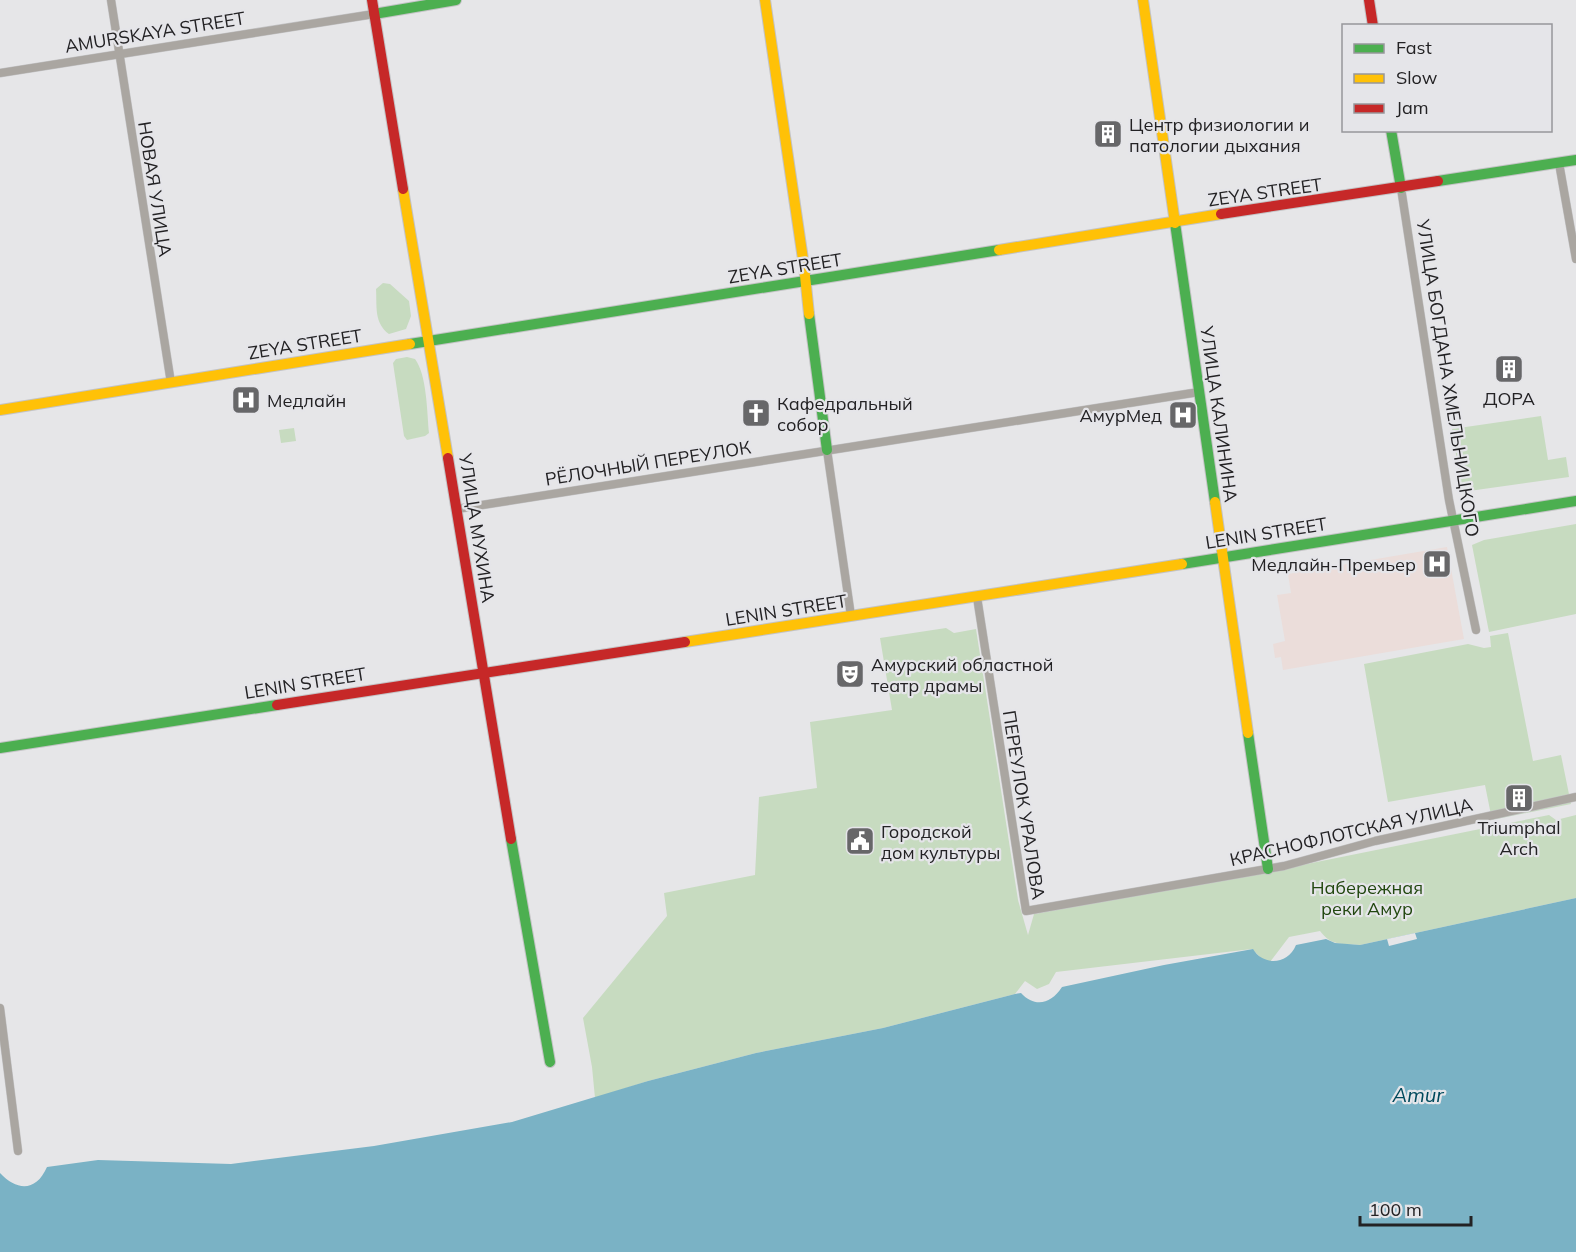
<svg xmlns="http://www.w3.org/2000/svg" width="1576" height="1252" font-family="Mulish,sans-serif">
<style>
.industrial{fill:#ebddda}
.green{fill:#c7dbc0}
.water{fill:#7ab2c5}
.pier{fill:#e6e6e8}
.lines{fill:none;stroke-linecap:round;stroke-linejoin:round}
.street-casing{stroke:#c3c3c5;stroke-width:9}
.fast-casing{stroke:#c3c3c5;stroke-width:12}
.slow-casing{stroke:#c3c3c5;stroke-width:12}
.jam-casing{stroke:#c3c3c5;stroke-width:12}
.street{stroke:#aaa6a1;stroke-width:8}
.fast{stroke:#4caf50;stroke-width:10}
.slow{stroke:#ffc107;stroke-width:10}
.jam{stroke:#c62828;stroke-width:10}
.labels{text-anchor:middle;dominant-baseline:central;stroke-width:4.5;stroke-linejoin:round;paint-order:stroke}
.street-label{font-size:18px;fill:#232224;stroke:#e5e5e9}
.poi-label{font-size:18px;fill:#232224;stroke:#e5e5e9;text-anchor:start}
.park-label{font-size:18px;fill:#21470f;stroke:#e5e5e9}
.water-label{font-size:20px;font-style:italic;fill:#00495c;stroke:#e5e5e9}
</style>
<rect width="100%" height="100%" fill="#e6e6e8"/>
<path class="industrial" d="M1447 547 1464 639 1283 670 1281 657 1275 658 1273 644 1285 641 1277 595 1291 593 1288 574Z"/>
<g class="green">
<path d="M383 283 390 284 409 301 411 316 406 329 389 334C374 323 377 307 376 289Z"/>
<path d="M407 357 415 359C427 375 427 412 429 433L425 436 407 440 404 436 393 363 396 359Z"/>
<path d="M1541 416 1548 460 1566 457 1569 477 1462 492 1452 429Z"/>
<path d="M294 428 296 441 281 443 279 430Z"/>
<path d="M1576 524V614L1489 632 1472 545 1484 540Z"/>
<path d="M946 628 954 633 976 629 1018 900 1028 935 1034 914 1277 870 1549 815 1556 820 1576 815V898L1360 945C1343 944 1331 946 1320 931L1289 937 1270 962 1261 958 1252 949 1056 972 1049 984 1037 989 1025 981 1015 994 883 1028 756 1053 648 1081 595 1098 592 1067 583 1018 667 916 664 893 755 875 759 797 817 788 810 722 892 710 880 638Z"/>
<path d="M1508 633 1533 761 1561 755 1571 804 1492 820 1485 785 1388 802 1364 664 1468 644 1484 648 1491 647 1490 636Z"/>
</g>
<path class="water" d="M1576 898V1252H0V1173C17 1191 36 1192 47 1167L98 1160 231 1164 374 1146 512 1122 648 1081 756 1053 883 1028 1015 994 1021 993C1035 1008 1051 1004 1062 987L1164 965 1253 949C1263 966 1288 965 1296 945L1326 939 1335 943 1360 945Z"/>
<path class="pier" d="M1415 933 1417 939 1389 946 1387 939Z"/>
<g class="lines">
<g class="street-casing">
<g id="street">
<path d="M111 0 171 383"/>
<path d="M0 73 374 14"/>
<path d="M1559 163 1576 259"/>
<path d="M1401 188 1449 500 1476 630"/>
<path d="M827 450 851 616"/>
<path d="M457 509 1199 392"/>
<path d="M977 597 1026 911 1284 866 1375 841 1576 797"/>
<path d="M0 1008 18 1151"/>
</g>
</g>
<g class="fast-casing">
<g id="fast">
<path d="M374 14 456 0"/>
<path d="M1391 130 1401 188"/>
<path d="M1438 181 1576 160"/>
<path d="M1175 223 1215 502"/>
<path d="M809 314 827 450"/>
<path d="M410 344 999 250"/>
<path d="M1182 564 1576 501"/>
<path d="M1248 733 1268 869"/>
<path d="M0 748 277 705"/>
<path d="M511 839 550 1062"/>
</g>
</g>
<g class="slow-casing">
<g id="slow">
<path d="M765 0 804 266 809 314"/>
<path d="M1143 0 1175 223"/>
<path d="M403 189 448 458"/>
<path d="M999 250 1221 214"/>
<path d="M0 410 410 344"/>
<path d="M1215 502 1248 733"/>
<path d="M685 642 1182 564"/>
</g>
</g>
<g class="jam-casing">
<g id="jam">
<path d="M372 0 403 189"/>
<path d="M1369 0 1373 26"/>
<path d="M1221 214 1438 181"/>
<path d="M448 458 511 839"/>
<path d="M277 705 685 642"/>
</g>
</g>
<use href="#street" class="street"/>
<use href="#fast" class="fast"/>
<use href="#slow" class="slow"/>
<use href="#jam" class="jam"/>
</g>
<defs>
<g id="building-square" transform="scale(1.5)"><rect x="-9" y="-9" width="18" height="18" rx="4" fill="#676769" stroke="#e5e5e9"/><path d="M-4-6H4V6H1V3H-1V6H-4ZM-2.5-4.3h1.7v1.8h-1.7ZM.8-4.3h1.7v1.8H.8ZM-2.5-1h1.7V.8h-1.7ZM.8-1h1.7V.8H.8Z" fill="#fff"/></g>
<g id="hospital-square" transform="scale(1.5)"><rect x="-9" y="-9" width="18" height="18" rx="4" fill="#676769" stroke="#e5e5e9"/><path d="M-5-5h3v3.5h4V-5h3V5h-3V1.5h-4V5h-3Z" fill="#fff"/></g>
<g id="church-square" transform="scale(1.5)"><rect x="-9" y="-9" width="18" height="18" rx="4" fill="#676769" stroke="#e5e5e9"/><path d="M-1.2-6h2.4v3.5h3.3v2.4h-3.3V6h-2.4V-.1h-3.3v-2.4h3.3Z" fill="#fff"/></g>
<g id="theatre-square" transform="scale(1.5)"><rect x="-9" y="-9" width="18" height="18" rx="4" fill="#676769" stroke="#e5e5e9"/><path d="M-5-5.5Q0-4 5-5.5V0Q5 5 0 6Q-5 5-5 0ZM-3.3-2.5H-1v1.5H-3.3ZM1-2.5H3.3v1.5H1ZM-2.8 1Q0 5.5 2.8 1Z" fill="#fff"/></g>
<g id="civic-square" transform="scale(1.5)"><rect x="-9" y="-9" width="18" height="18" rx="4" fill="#676769" stroke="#e5e5e9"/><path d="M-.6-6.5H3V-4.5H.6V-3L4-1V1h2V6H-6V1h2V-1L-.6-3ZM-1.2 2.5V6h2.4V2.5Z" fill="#fff"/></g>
</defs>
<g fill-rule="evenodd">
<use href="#building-square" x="1108" y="134"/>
<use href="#building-square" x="1509" y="369"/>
<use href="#hospital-square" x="246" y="400"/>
<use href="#church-square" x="756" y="413"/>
<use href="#hospital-square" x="1183" y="415"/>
<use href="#hospital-square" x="1437" y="564"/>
<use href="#theatre-square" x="850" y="674"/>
<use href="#building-square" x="1519" y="798"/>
<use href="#civic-square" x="860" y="841"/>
</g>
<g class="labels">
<g class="street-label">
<text transform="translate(155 32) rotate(-9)">AMURSKAYA STREET</text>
<text transform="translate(155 189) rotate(81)">НОВАЯ УЛИЦА</text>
<text transform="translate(1265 192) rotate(-8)">ZEYA STREET</text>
<text transform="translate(785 268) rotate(-9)">ZEYA STREET</text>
<text transform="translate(305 344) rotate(-9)">ZEYA STREET</text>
<text transform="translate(1448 378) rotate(81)">УЛИЦА БОГДАНА ХМЕЛЬНИЦКОГО</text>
<text transform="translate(1219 414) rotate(82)">УЛИЦА КАЛИНИНА</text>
<text transform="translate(648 463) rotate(-9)">РЁЛОЧНЫЙ ПЕРЕУЛОК</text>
<text transform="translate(477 528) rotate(81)">УЛИЦА МУХИНА</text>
<text transform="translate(1266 533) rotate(-9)">LENIN STREET</text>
<text transform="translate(786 610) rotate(-9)">LENIN STREET</text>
<text transform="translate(305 683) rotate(-9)">LENIN STREET</text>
<text transform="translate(1024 805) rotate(81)">ПЕРЕУЛОК УРАЛОВА</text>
<text transform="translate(1351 832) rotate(-13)">КРАСНОФЛОТСКАЯ УЛИЦА</text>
</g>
<g class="poi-label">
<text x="1129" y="124">Центр физиологии и<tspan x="1129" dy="21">патологии дыхания</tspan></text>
<text x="1509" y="398" text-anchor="middle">ДОРА</text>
<text x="267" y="400">Медлайн</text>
<text x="777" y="403">Кафедральный<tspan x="777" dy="21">собор</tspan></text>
<text x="1162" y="415" text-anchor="end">АмурМед</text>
<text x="1416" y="564" text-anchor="end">Медлайн-Премьер</text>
<text x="871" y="664">Амурский областной<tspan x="871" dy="21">театр драмы</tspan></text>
<text x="1519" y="827" text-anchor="middle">Triumphal<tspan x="1519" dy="21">Arch</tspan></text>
<text x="881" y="831">Городской<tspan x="881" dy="21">дом культуры</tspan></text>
</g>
<g class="park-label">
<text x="1367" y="887">Набережная<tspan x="1367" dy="21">реки Амур</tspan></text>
</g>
<g class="water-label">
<text x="1418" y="1094">Amur</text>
</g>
</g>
<rect x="1342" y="24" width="210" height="108" fill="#e5e5e9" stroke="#97979a" stroke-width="1.5"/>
<rect x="1354" y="44" width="30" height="9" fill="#4caf50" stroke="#97979a" stroke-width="1.5"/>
<text x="1396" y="54" font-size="18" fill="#232224">Fast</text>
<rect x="1354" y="74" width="30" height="9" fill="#ffc107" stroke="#97979a" stroke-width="1.5"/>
<text x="1396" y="84" font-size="18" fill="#232224">Slow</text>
<rect x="1354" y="104" width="30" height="9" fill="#c62828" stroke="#97979a" stroke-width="1.5"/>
<text x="1396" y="114" font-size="18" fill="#232224">Jam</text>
<path d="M1360 1216v9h111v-9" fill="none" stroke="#232224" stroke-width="3"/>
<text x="1369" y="1216" font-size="18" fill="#232224" stroke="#e5e5e9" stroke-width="4.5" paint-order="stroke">100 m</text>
</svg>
